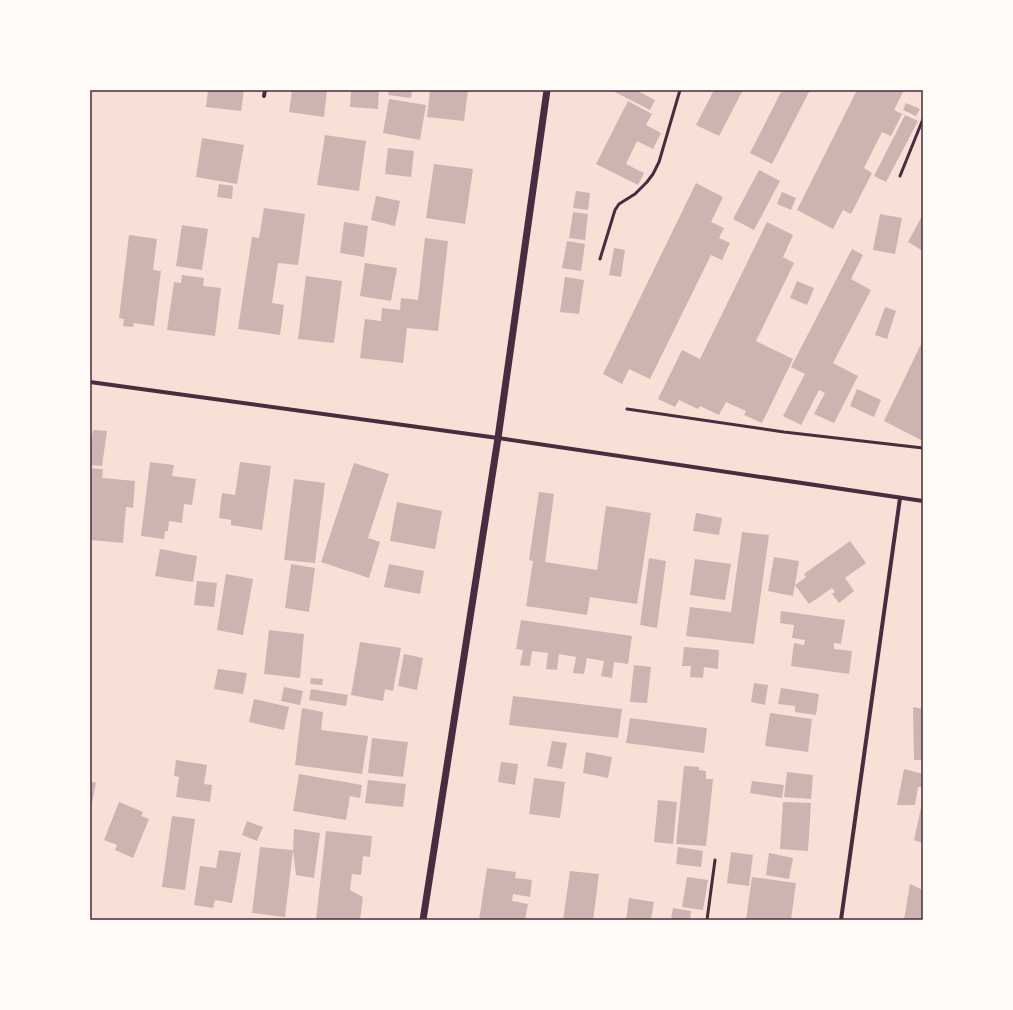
<svg xmlns="http://www.w3.org/2000/svg" width="1013" height="1010" font-family="Literata,serif">
<style>
.building{fill:#ccb4b1}
.lines{fill:none;stroke-linecap:round;stroke-linejoin:round}
.service{stroke:#4a2c40;stroke-width:3}
.minor{stroke:#4a2c40;stroke-width:4}
.tertiary{stroke:#4a2c40;stroke-width:7}
.neatline{fill:none;stroke:#4a2c40;stroke-width:1.5}
</style>
<rect width="100%" height="100%" fill="#f7e1d7"/>
<g class="building">
<path d="M208 90H244L241 111 206 107Z"/>
<path d="M292 90H327L324 117 289 112Z"/>
<path d="M351 90H379L378 109 350 107Z"/>
<path d="M389 90H412L411 98 388 95Z"/>
<path d="M430 90H468L464 121 427 117Z"/>
<path d="M611 90H639L638 91 655 100 650 110Z"/>
<path d="M714 90H743L719 136 696 125Z"/>
<path d="M782 90H810L772 164 750 153Z"/>
<path d="M857 90H904L894 110 902 114 891 136 882 132 864 168 872 173 851 214 843 210 833 229 797 210Z"/>
<path d="M389 99 426 105 420 140 383 133Z"/>
<path d="M628 101 652 114 646 125 661 133 653 149 637 141 626 164 644 173 638 185 596 164Z"/>
<path d="M906 103 920 109 916 116 903 110Z"/>
<path d="M905 115 918 121 886 182 874 176Z"/>
<path d="M325 135 366 141 359 191 317 185Z"/>
<path d="M202 138 244 145 237 184 196 177Z"/>
<path d="M388 148 414 151 411 177 385 174Z"/>
<path d="M434 164 473 169 465 224 426 218Z"/>
<path d="M759 170 780 181 754 230 733 219Z"/>
<path d="M696 183 723 197 711 222 724 228 719 238 730 243 722 260 711 255 650 379 629 369 622 384 603 374Z"/>
<path d="M219 184 233 186 232 199 217 197Z"/>
<path d="M576 191 590 193 588 210 573 208Z"/>
<path d="M782 192 796 198 791 210 777 204Z"/>
<path d="M376 196 400 201 395 226 371 220Z"/>
<path d="M264 208 305 214 298 265 278 263 272 303 284 305 280 335 238 329 252 237 259 238Z"/>
<path d="M573 212 588 214 585 240 569 238Z"/>
<path d="M880 214 902 218 895 254 873 250Z"/>
<path d="M923 214V251L908 242Z"/>
<path d="M344 222 368 226 364 257 340 253Z"/>
<path d="M767 222 793 235 783 257 794 263 756 341 793 359 762 423 744 415 746 411 726 402 719 415 700 406 698 409 679 400 675 407 658 399 682 350 700 359Z"/>
<path d="M182 225 208 229 202 270 176 266Z"/>
<path d="M129 235 157 239 153 270 161 271 154 326 134 323 133 327 123 326 124 319 119 318Z"/>
<path d="M425 238 448 241 438 331 407 328 403 363 360 358 365 319 381 321 382 308 400 310 401 298 418 300Z"/>
<path d="M567 241 585 244 581 271 562 268Z"/>
<path d="M614 248 625 250 621 277 609 275Z"/>
<path d="M852 249 863 255 851 279 871 290 833 363 858 376 834 423 814 414 825 393 819 390 801 425 783 416 805 374 791 367Z"/>
<path d="M365 263 397 268 391 301 360 296Z"/>
<path d="M182 275 204 278 203 286 221 288 215 336 167 330 174 282 181 283Z"/>
<path d="M306 276 342 281 334 343 298 339Z"/>
<path d="M565 277 584 280 579 314 560 312Z"/>
<path d="M797 281 814 288 807 305 790 298Z"/>
<path d="M885 307 896 311 887 339 875 335Z"/>
<path d="M923 340V441L884 421Z"/>
<path d="M857 389 881 400 874 417 850 406Z"/>
<path d="M93 430 107 431 102 466 90 465V453Z"/>
<path d="M150 462 174 465 172 476 196 479 192 505 184 504 182 523 169 521 168 531H165L164 539 141 536Z"/>
<path d="M240 462 271 466 262 530 231 525V520L219 518 222 493 235 495Z"/>
<path d="M354 463 389 474 368 538 380 542 369 578 321 562Z"/>
<path d="M90 468 103 469 102 478 135 481 133 508 126 507 123 543 90 540Z"/>
<path d="M294 479 325 483 315 563 284 560Z"/>
<path d="M539 492 554 494 545 562 597 570 606 506 651 513 637 604 590 597 587 615 526 606 533 561 529 560Z"/>
<path d="M397 502 442 511 435 549 390 541Z"/>
<path d="M696 513 722 518 719 535 693 531Z"/>
<path d="M742 532 769 535 754 644 686 636 690 607 731 612Z"/>
<path d="M850 541 866 563 845 578 854 591 839 603 832 594 835 592 832 588 809 604 795 585 806 577 804 574Z"/>
<path d="M160 549 197 556 193 582 155 576Z"/>
<path d="M774 557 799 561 793 596 768 591Z"/>
<path d="M649 558 666 561 657 628 640 625Z"/>
<path d="M695 559 731 564 725 600 690 595Z"/>
<path d="M291 564 315 568 309 612 285 608Z"/>
<path d="M389 564 424 571 420 594 384 587Z"/>
<path d="M226 574 253 579 243 635 217 630Z"/>
<path d="M197 581 217 583 214 607 194 605Z"/>
<path d="M781 611 845 620 841 644 834 643V649L852 651 849 674 791 666 794 643 804 645 805 640 792 638 794 625 780 623Z"/>
<path d="M521 620 632 636 628 664 614 662 612 678 601 676 604 661 587 658 584 674 573 673 576 657 559 654 557 670 546 669 548 653 532 651 530 666 520 665 523 650 516 649Z"/>
<path d="M269 630 304 634 300 678 264 674Z"/>
<path d="M360 642 401 648 393 691 385 689 383 701 351 695Z"/>
<path d="M684 647 719 650 718 669 704 667 703 678 690 677 691 666H682Z"/>
<path d="M404 654 423 658 417 690 398 686Z"/>
<path d="M634 665 651 667 647 703 630 702Z"/>
<path d="M218 669 247 673 243 694 214 689Z"/>
<path d="M311 678 323 679 322 685 310 684Z"/>
<path d="M754 683 768 685 765 705 751 702Z"/>
<path d="M284 687 303 691 300 705 281 701Z"/>
<path d="M781 688 819 694 816 715 795 712V706L778 704Z"/>
<path d="M311 689 348 695 346 706 309 700Z"/>
<path d="M513 696 622 709 618 738 509 725Z"/>
<path d="M254 699 289 707 284 730 249 722Z"/>
<path d="M913 707 923 709V760H914Z"/>
<path d="M302 708 323 712 321 730 368 736 362 774 295 765Z"/>
<path d="M770 713 812 719 808 752 765 746Z"/>
<path d="M630 718 707 728 704 753 626 743Z"/>
<path d="M372 738 408 742 403 777 368 773Z"/>
<path d="M552 741 567 743 562 769 547 766Z"/>
<path d="M586 752 612 757 608 778 583 773Z"/>
<path d="M176 760 207 765 204 784 212 785 210 802 176 797 179 777 174 776Z"/>
<path d="M501 762 518 764 515 785 498 782Z"/>
<path d="M684 766 699 767V770L706 771V779H713L706 846 676 844Z"/>
<path d="M904 769 923 774V787H918L915 805H897Z"/>
<path d="M787 772 813 775 811 799 784 797Z"/>
<path d="M299 774 362 785 360 798 350 796 346 820 293 811Z"/>
<path d="M534 778 565 782 560 818 529 814Z"/>
<path d="M368 780 406 784 403 807 365 803Z"/>
<path d="M90 781 96 783 91 808H90Z"/>
<path d="M752 781 784 785 782 798 750 793Z"/>
<path d="M658 800 677 802 673 844 654 842Z"/>
<path d="M119 802 143 812 141 816 149 819 133 858 115 850 117 845 104 840Z"/>
<path d="M783 802 811 803 808 851 780 849Z"/>
<path d="M922 803H923V843L914 840Z"/>
<path d="M172 816 195 819 185 890 162 887Z"/>
<path d="M247 821 263 827 257 841 242 835Z"/>
<path d="M294 829 320 833 314 878 296 875 293 850Z"/>
<path d="M326 831 372 836 370 857 363 856 361 875 352 874 350 890 363 897 360 920H316Z"/>
<path d="M260 847 293 850 285 917 252 913Z"/>
<path d="M678 847 703 851 701 867 676 864Z"/>
<path d="M219 850 241 853 232 903 215 900 213 908 194 905 200 866 216 868Z"/>
<path d="M731 852 753 855 749 886 727 883Z"/>
<path d="M769 853 793 858 789 879 766 875Z"/>
<path d="M487 868 516 872 515 878 532 880 530 897 513 894 512 901 528 904 525 920 509 919V920H479Z"/>
<path d="M570 871 599 874 593 920H563Z"/>
<path d="M687 877 708 880 703 910 682 907Z"/>
<path d="M752 877 796 883 791 920H746Z"/>
<path d="M910 884 923 890V920H904Z"/>
<path d="M629 898 654 902 651 920H626Z"/>
<path d="M673 908 691 911 690 920H671Z"/>
</g>
<g class="lines">
<g class="service">
<path d="M900 176 923 119"/>
<path d="M600 259 615 210 619 204 635 194 647 182 653 174 659 162 680 90"/>
<path d="M627 409 784 432 923 448"/>
<path d="M707 920 715 860"/>
</g>
<g class="minor">
<path d="M264 96 265 90"/>
<path d="M90 382 498 438 923 501"/>
<path d="M841 920 900 498"/>
</g>
<path class="tertiary" d="M423 920 498 438 547 90"/>
</g>
<rect width="1013" height="1010" fill="none" stroke="#fffaf5" stroke-width="182"/>
<rect x="91" y="91" width="831" height="828" class="neatline"/>
</svg>
